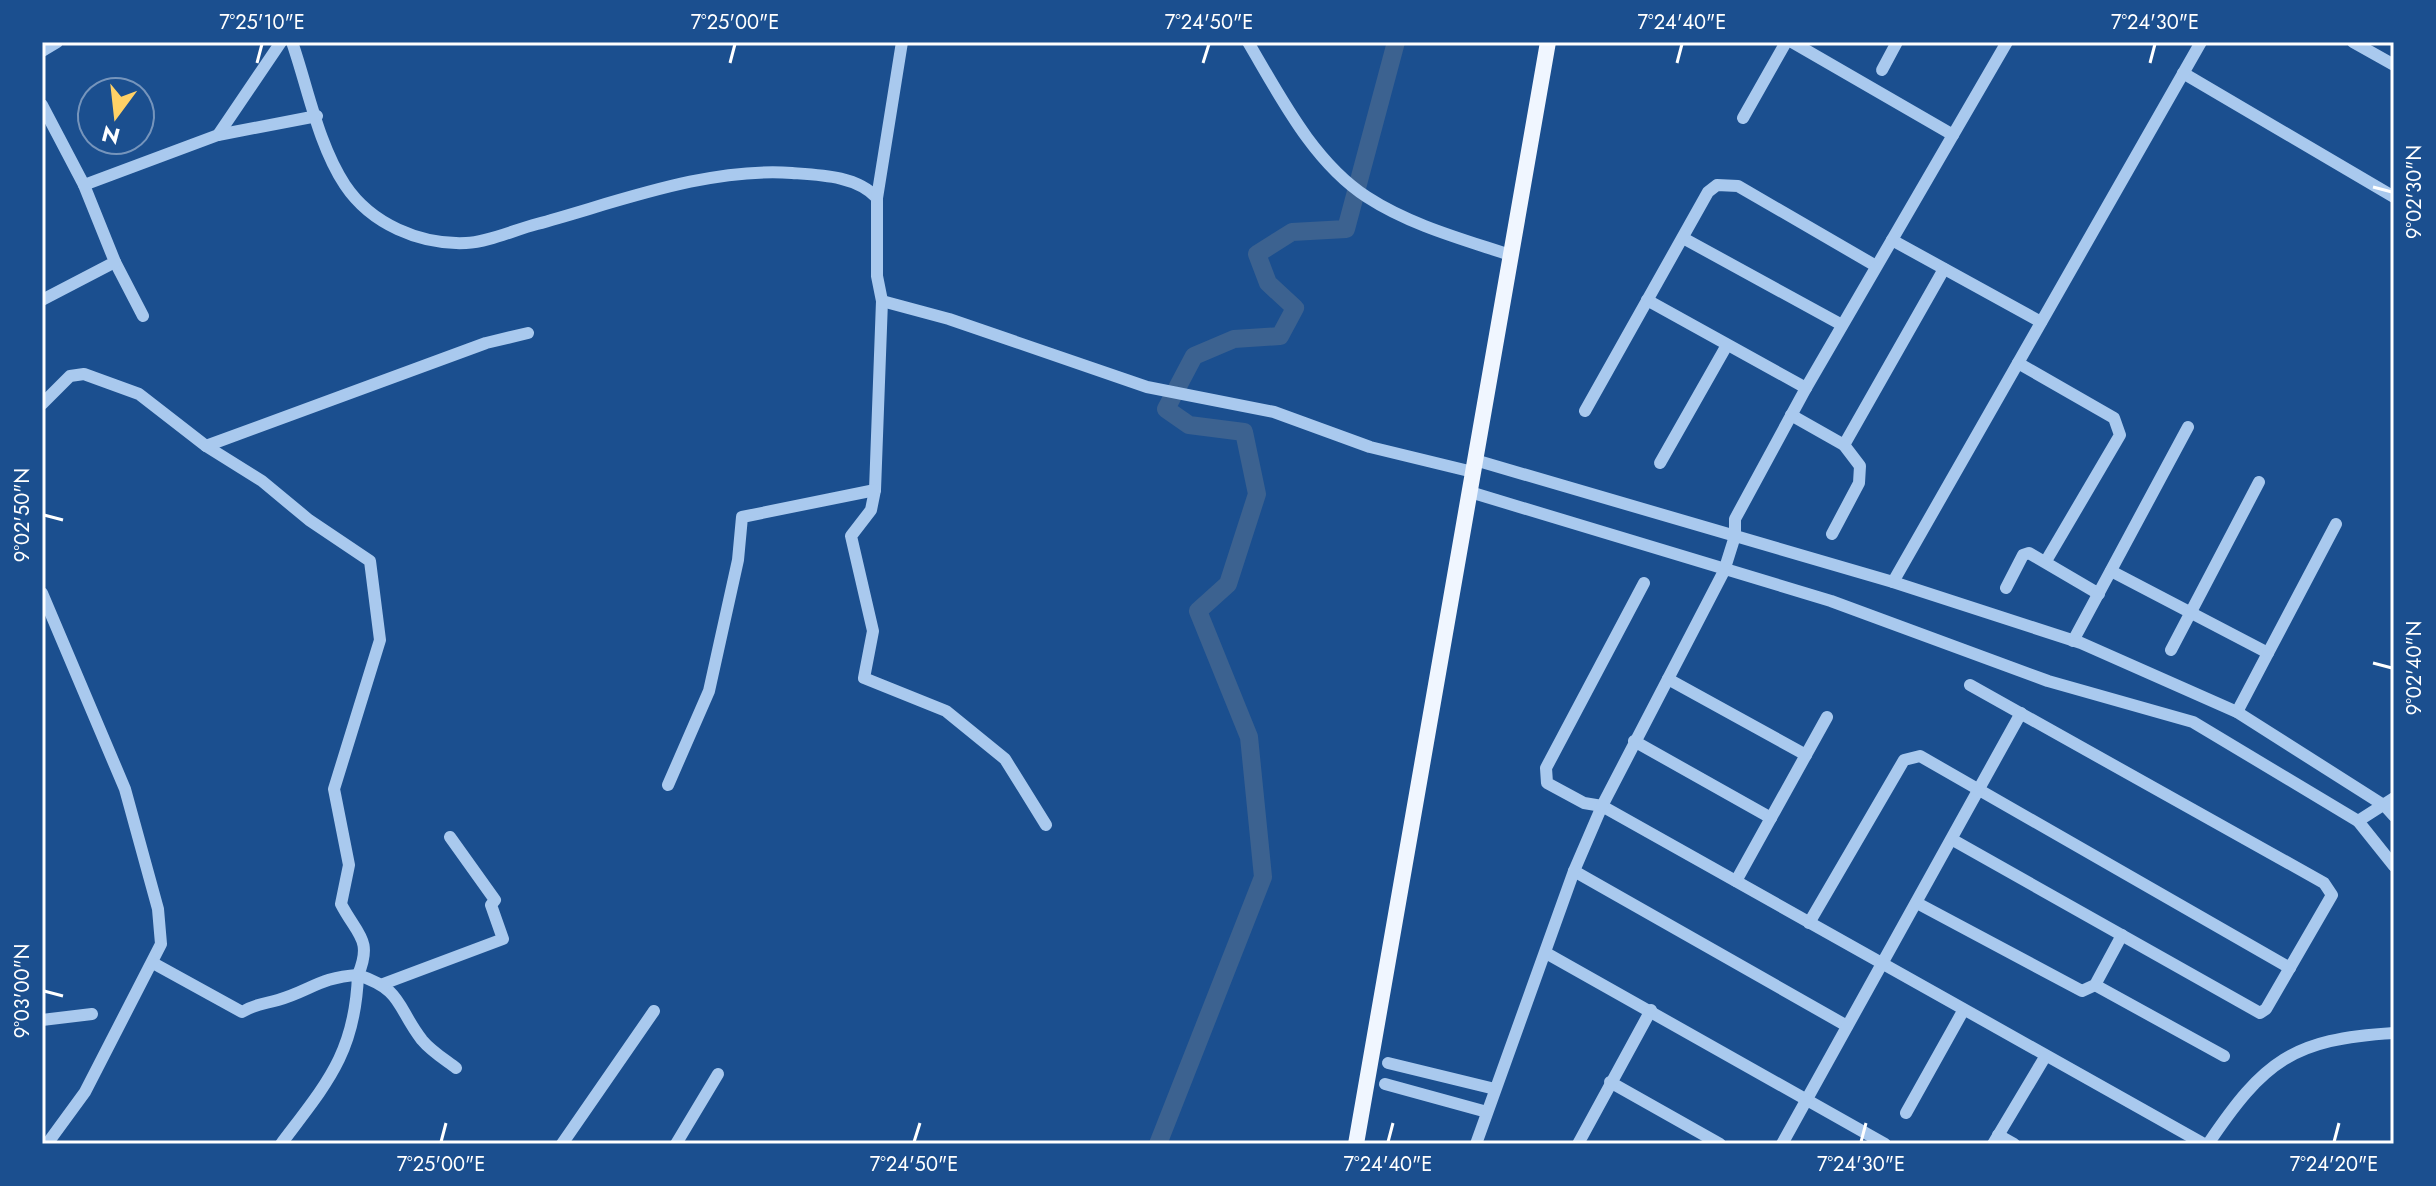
<svg xmlns="http://www.w3.org/2000/svg" width="2436" height="1186" font-family="Jost,sans-serif">
<style>
.lines{fill:none;stroke-linecap:round;stroke-linejoin:round}
.river{stroke:#3c6290;stroke-width:18}
.minor{stroke:#a9c9ee;stroke-width:12}
.major{stroke:#f0f6ff;stroke-width:16}
.ticks{fill:none;stroke:#fff;stroke-width:3}
.neatline{fill:none;stroke:#fff;stroke-width:3}
.ticks-label{font-size:20px;text-anchor:middle;fill:#fff}
</style>
<rect width="100%" height="100%" fill="#1b4f8f"/>
<g class="lines">
<path class="river" d="M1158 1144 1263 877 1249 737 1198 611 1228 584 1257 494 1244 432 1189 425 1166 409 1194 356 1234 339 1280 336 1295 308 1268 283 1257 254 1292 232 1346 229 1396 42"/>
<g class="minor">
<path d="M292 42C308 88 318 144 345 185 371 224 420 245 466 243 489 242 514 230 537 224 618 202 707 167 792 173 821 175 857 176 877 198V276L882 301 875 490 871 510 851 536 873 631 864 678 946 711 1005 759 1046 825"/>
<path d="M1248 42C1280 96 1313 162 1367 197 1410 225 1462 239 1510 255"/>
<path d="M1792 42 1953 135"/>
<path d="M2353 42 2394 65"/>
<path d="M42 51 57 42"/>
<path d="M1882 70 1897 42"/>
<path d="M2183 73 2394 197"/>
<path d="M42 105 84 185"/>
<path d="M1743 118 1786 42"/>
<path d="M218 135 317 116"/>
<path d="M877 198 902 42"/>
<path d="M1683 238 1842 325"/>
<path d="M1892 240 2041 322"/>
<path d="M115 262 143 316"/>
<path d="M42 300 115 262 84 185 218 135 281 42"/>
<path d="M1647 300 1806 388"/>
<path d="M882 301 949 319 1147 387 1274 412 1370 447 1473 472"/>
<path d="M2018 363 2114 418 2120 435 2046 561"/>
<path d="M42 404 70 376 84 374 139 394 206 446 262 481 309 520 370 561 380 640 334 789 349 865 341 904C357 935 373 939 358 975 403 990 396 1006 422 1040 431 1051 444 1059 456 1068"/>
<path d="M1585 411 1708 192 1717 185 1738 186 1876 266"/>
<path d="M1791 415 1844 445 1860 466 1859 483 1832 534"/>
<path d="M1844 445 1944 269"/>
<path d="M206 446 486 343 528 333"/>
<path d="M1475 460 1893 582 2081 643 2237 712 2385 806 2394 816"/>
<path d="M1660 463 1727 345"/>
<path d="M1470 492 1831 601 2048 681 2193 722 2358 821 2394 866"/>
<path d="M2111 571 2268 653 2237 712"/>
<path d="M1893 582 2201 42"/>
<path d="M1644 583 1546 768 1547 783 1584 803 1602 806 2204 1144"/>
<path d="M2006 588 2023 555 2029 553 2099 594"/>
<path d="M42 593 125 789 158 909 161 944 85 1092 47 1144"/>
<path d="M2073 641 2188 427"/>
<path d="M2171 650 2259 482"/>
<path d="M2268 653 2336 524"/>
<path d="M1668 679 1806 755"/>
<path d="M1634 741 1771 818"/>
<path d="M668 785 709 691 738 560 742 517 875 490"/>
<path d="M2358 821 2394 798"/>
<path d="M1953 840 2260 1013 2266 1009 2332 895 2324 883 1970 685"/>
<path d="M1574 871 1847 1026"/>
<path d="M1736 881 1827 717"/>
<path d="M1917 903 2082 991 2095 985 2122 935"/>
<path d="M1809 923 1904 760 1920 756 2290 968"/>
<path d="M1546 953 1885 1144"/>
<path d="M153 963 242 1012C255 1004 264 1004 278 1000 310 991 320 977 358 975 355 1054 326 1084 281 1144"/>
<path d="M383 984 503 939 491 905 495 900 450 837"/>
<path d="M2095 985 2224 1056"/>
<path d="M42 1020 92 1014"/>
<path d="M1388 1063 1495 1089"/>
<path d="M1610 1082 1720 1144"/>
<path d="M1385 1084 1487 1112"/>
<path d="M1906 1113 1963 1011"/>
<path d="M1998 1135 2014 1144"/>
<path d="M562 1144 654 1011"/>
<path d="M676 1144 718 1074"/>
<path d="M1476 1144 1574 871 1602 806 1724 571 1735 536V519L1806 388 2007 42"/>
<path d="M1578 1144 1651 1010"/>
<path d="M1782 1144 2021 713"/>
<path d="M1993 1144 2045 1057"/>
<path d="M2208 1144C2264 1061 2292 1039 2394 1033"/>
</g>
<path class="major" d="M1356 1144 1548 42"/>
</g>
<path class="ticks" d="M257 63 262 44M730 63 735 44M1203 63 1209 44M1677 63 1682 44M2150 63 2155 44M2373 187 2392 192M44 515 63 520M2373 663 2392 668M44 991 63 996M441 1142 446 1123M914 1142 920 1123M1388 1142 1393 1123M1861 1142 1866 1123M2334 1142 2339 1123"/>
<rect width="2436" height="1186" fill="none" stroke="#1b4f8f" stroke-width="88"/>
<g transform="translate(116 116) rotate(195)"><circle r="38" fill="#1b4f8f" stroke="#7695bc" stroke-width="2"/>
<path d="M0-6L14 30L0 20L-14 30Z" fill="#ffd166"/>
<text y="-12" font-size="22" font-weight="bold" text-anchor="middle" fill="#ffffff">N</text>
</g>
<rect x="44" y="44" width="2348" height="1098" class="neatline"/>
<g class="ticks-label">
<text x="262" y="29">7°25'10"E</text>
<text x="735" y="29">7°25'00"E</text>
<text x="1209" y="29">7°24'50"E</text>
<text x="1682" y="29">7°24'40"E</text>
<text x="2155" y="29">7°24'30"E</text>
<text transform="translate(2414 192) rotate(-90)" y="7">9°02'30"N</text>
<text transform="translate(22 515) rotate(-90)" y="7">9°02'50"N</text>
<text transform="translate(2414 668) rotate(-90)" y="7">9°02'40"N</text>
<text transform="translate(22 991) rotate(-90)" y="7">9°03'00"N</text>
<text x="441" y="1171">7°25'00"E</text>
<text x="914" y="1171">7°24'50"E</text>
<text x="1388" y="1171">7°24'40"E</text>
<text x="1861" y="1171">7°24'30"E</text>
<text x="2334" y="1171">7°24'20"E</text>
</g>
</svg>
